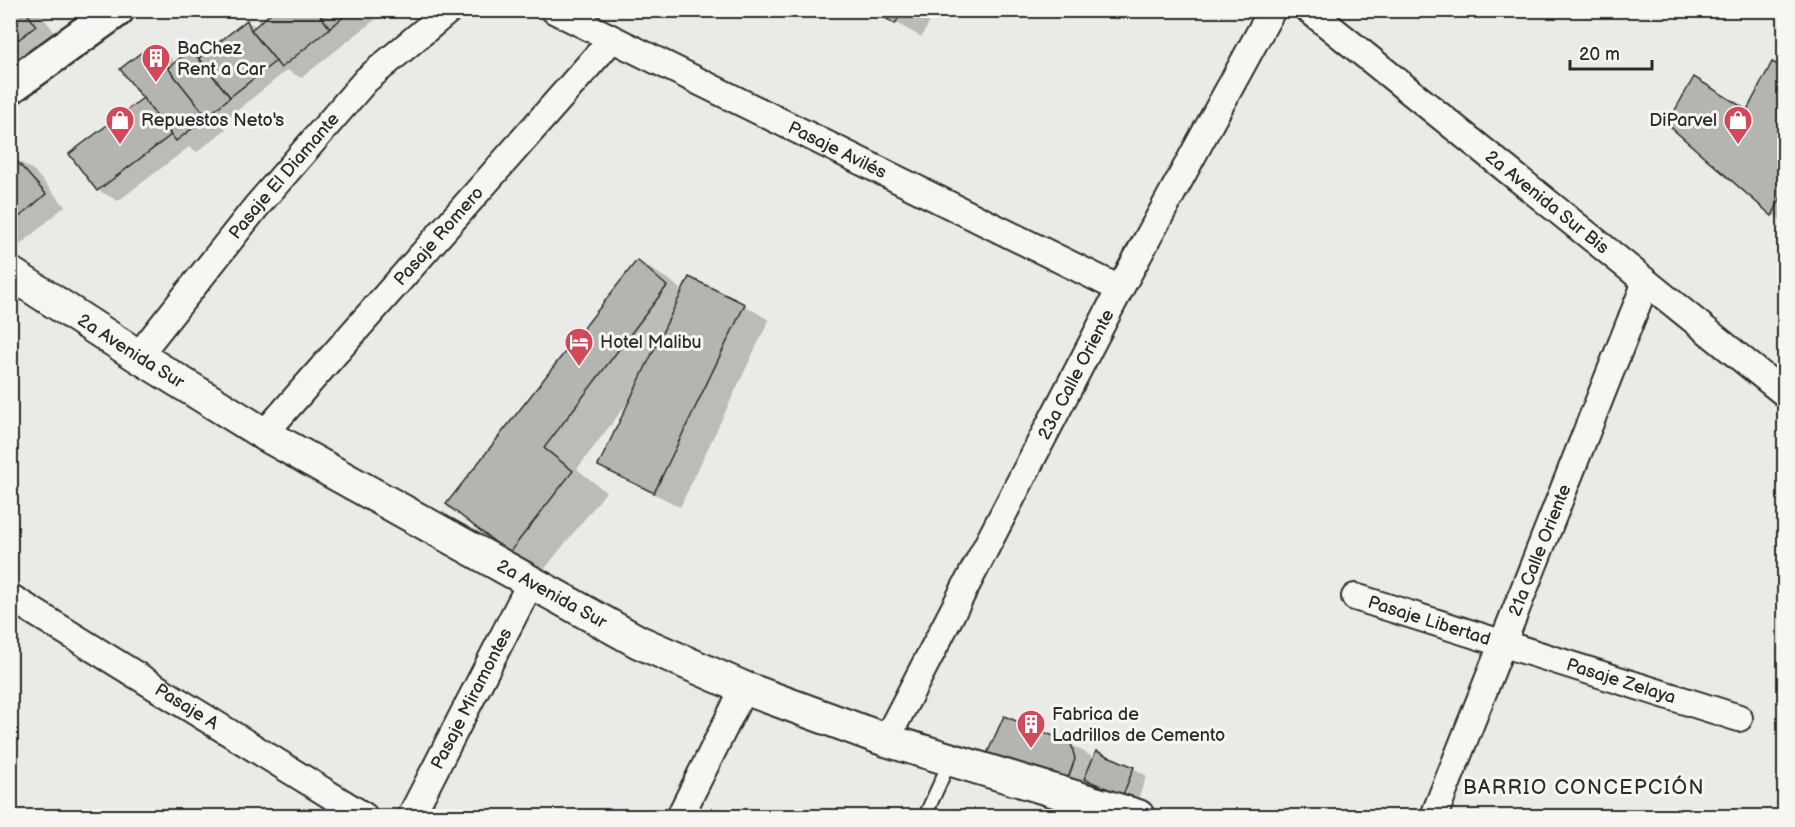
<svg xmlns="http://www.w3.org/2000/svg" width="1795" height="827" font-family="'Balsamiq Sans',sans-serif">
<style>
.shadow{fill:#0003}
.building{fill:#b4b4b1;stroke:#2b2b2b;stroke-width:1.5}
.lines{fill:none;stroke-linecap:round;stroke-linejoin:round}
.service-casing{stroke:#2b2b2b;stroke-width:16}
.minor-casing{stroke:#2b2b2b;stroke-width:30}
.tertiary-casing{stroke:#2b2b2b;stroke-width:36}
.trunk-casing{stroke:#2b2b2b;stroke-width:38}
.service{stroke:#f6f6f2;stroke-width:12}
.minor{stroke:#f6f6f2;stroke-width:26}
.tertiary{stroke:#f6f6f2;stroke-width:32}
.trunk{stroke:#f6f6f2;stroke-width:33}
.labels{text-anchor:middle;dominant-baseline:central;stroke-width:6;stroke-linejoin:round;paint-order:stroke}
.poi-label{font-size:18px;fill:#2b2b2b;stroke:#f6f6f2;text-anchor:start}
.street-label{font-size:18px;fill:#2b2b2b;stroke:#f6f6f2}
.neighbourhood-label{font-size:20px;letter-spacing:1.5px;fill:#2b2b2b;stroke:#f6f6f2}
</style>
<rect width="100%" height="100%" fill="#eaeae6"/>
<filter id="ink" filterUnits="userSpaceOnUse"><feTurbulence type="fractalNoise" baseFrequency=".0167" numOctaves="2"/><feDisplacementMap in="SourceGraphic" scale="12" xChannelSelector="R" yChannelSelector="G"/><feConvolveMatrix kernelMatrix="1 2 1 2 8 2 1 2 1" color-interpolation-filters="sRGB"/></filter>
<g filter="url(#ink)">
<g class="shadow">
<path d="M10 10H38L61 41 10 80Z"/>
<path d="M48 10H60L55 15Z"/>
<path d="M272 10H403L396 17 386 11 301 78 287 70 222 123 226 129 197 152 189 147 118 201 98 190 145 98 151 47 171 58 175 64 191 51 202 57 247 22 257 27 272 14Z"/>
<path d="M874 10H937L921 37Z"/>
<path d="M1773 64 1784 69V222L1773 215 1669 124 1747 111Z"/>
<path d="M13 158 33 170 65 206 12 252 10 160Z"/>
<path d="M638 261 671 281 683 292 744 305 769 320 680 507 600 466 632 399 631 398 577 469 606 492 543 571 509 551 448 504Z"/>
<path d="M1070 744 1091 756 1092 764 1097 753 1133 768 1147 776 1137 801 1091 781 1086 794 1007 767Z"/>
</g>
<g class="building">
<path d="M10 10H25L36 26 10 46Z"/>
<path d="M271 10H316L330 28 281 68 251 30 271 13Z"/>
<path d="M316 10H352L330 28Z"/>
<path d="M872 10H903L895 24Z"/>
<path d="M247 20 251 30 276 61 230 97 199 58Z"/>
<path d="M151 45 207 117 176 141 120 69Z"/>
<path d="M191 49 230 97 207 117 168 68Z"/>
<path d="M1772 62 1784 68V191L1772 216 1667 124 1694 77 1747 110Z"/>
<path d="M143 98 171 135 97 191 69 154Z"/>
<path d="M13 157 46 194 10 225V158Z"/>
<path d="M637 260 667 286 544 448 573 471 509 553 446 504Z"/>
<path d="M689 277 745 304 654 493 598 466Z"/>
<path d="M1004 716 1071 743 1075 759 1066 784 986 756Z"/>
<path d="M1096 751 1134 767 1123 795 1084 779Z"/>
</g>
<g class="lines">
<g class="service-casing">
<path id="service" d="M925 816 950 761"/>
</g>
<g class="minor-casing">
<g id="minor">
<path id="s1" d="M554 10 1120 289"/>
<path id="s2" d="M1309 10 1784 393"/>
<path id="s3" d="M138 356 256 207 366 80 449 10"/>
<path id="s4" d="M264 434 612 39"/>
<path id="s5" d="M10 597 364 816"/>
<path id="s6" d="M1355 597 1739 718"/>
<path id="s7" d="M886 740 1120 289 1272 10"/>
<path id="s8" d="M411 816 531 582"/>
<path d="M680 816 744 688"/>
<path id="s9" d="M1434 816 1646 282"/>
</g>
</g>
<g class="tertiary-casing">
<g id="tertiary">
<path id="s10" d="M10 273 138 356 264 434 639 642 744 688 886 740 1138 816"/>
</g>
</g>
<g class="trunk-casing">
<path id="trunk" d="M10 87 117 10"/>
</g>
<use href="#service" class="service"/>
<use href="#minor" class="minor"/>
<use href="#tertiary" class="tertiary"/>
<use href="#trunk" class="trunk"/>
</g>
</g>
<defs>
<g id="building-pin" transform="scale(1.5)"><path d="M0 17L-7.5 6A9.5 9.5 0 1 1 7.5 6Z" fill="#d1495b" stroke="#f6f6f2"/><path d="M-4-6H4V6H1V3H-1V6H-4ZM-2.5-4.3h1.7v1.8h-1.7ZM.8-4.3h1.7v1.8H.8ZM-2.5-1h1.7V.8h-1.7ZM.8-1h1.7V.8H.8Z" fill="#fff"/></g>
<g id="shop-pin" transform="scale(1.5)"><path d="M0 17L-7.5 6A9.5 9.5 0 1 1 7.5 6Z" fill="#d1495b" stroke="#f6f6f2"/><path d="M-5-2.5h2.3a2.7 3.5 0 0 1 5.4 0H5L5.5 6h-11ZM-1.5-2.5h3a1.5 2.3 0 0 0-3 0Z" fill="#fff"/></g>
<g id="hotel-pin" transform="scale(1.5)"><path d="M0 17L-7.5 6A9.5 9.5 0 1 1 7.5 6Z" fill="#d1495b" stroke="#f6f6f2"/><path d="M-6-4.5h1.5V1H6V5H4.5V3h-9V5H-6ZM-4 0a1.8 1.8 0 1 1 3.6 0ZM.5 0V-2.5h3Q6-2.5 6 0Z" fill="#fff"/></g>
</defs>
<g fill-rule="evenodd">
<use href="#building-pin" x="156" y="58"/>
<use href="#shop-pin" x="120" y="120"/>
<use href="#shop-pin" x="1738" y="120"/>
<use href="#hotel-pin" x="579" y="342"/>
<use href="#building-pin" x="1031" y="724"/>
</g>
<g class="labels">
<g class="poi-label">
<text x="177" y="48">BaChez<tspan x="177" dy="21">Rent a Car</tspan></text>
<text x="141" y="120">Repuestos Neto's</text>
<text x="1717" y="120" text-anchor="end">DiParvel</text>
<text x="600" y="342">Hotel Malibu</text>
<text x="1052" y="714">Fabrica de<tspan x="1052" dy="21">Ladrillos de Cemento</tspan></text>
</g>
<g class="street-label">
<text stroke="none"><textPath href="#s1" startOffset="316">Pasaje Avilés</textPath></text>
<text stroke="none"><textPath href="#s3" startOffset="232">Pasaje El Diamante</textPath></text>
<text stroke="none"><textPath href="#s2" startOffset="306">2a Avenida Sur Bis</textPath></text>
<text stroke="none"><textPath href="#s4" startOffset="264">Pasaje Romero</textPath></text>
<text stroke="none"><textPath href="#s10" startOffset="144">2a Avenida Sur</textPath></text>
<text stroke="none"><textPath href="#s7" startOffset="412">23a Calle Oriente</textPath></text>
<text stroke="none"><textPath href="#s9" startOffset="286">21a Calle Oriente</textPath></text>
<text stroke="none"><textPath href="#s10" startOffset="630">2a Avenida Sur</textPath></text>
<text stroke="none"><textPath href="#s6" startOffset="78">Pasaje Libertad</textPath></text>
<text stroke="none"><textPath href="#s6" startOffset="279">Pasaje Zelaya</textPath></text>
<text stroke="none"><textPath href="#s8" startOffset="132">Pasaje Miramontes</textPath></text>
<text stroke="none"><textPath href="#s5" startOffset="208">Pasaje A</textPath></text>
</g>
<g class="neighbourhood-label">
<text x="1584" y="788">BARRIO CONCEPCIÓN</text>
</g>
</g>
<rect width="1795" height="827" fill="none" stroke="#f6f6f2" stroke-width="36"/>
<rect x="18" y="18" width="1759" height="791" fill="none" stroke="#2b2b2b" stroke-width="2" filter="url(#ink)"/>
<path d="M1570 60v9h82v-9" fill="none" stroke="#2b2b2b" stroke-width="3"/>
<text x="1579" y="60" font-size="18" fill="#2b2b2b" stroke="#f6f6f2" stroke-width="4.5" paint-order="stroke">20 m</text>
</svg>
